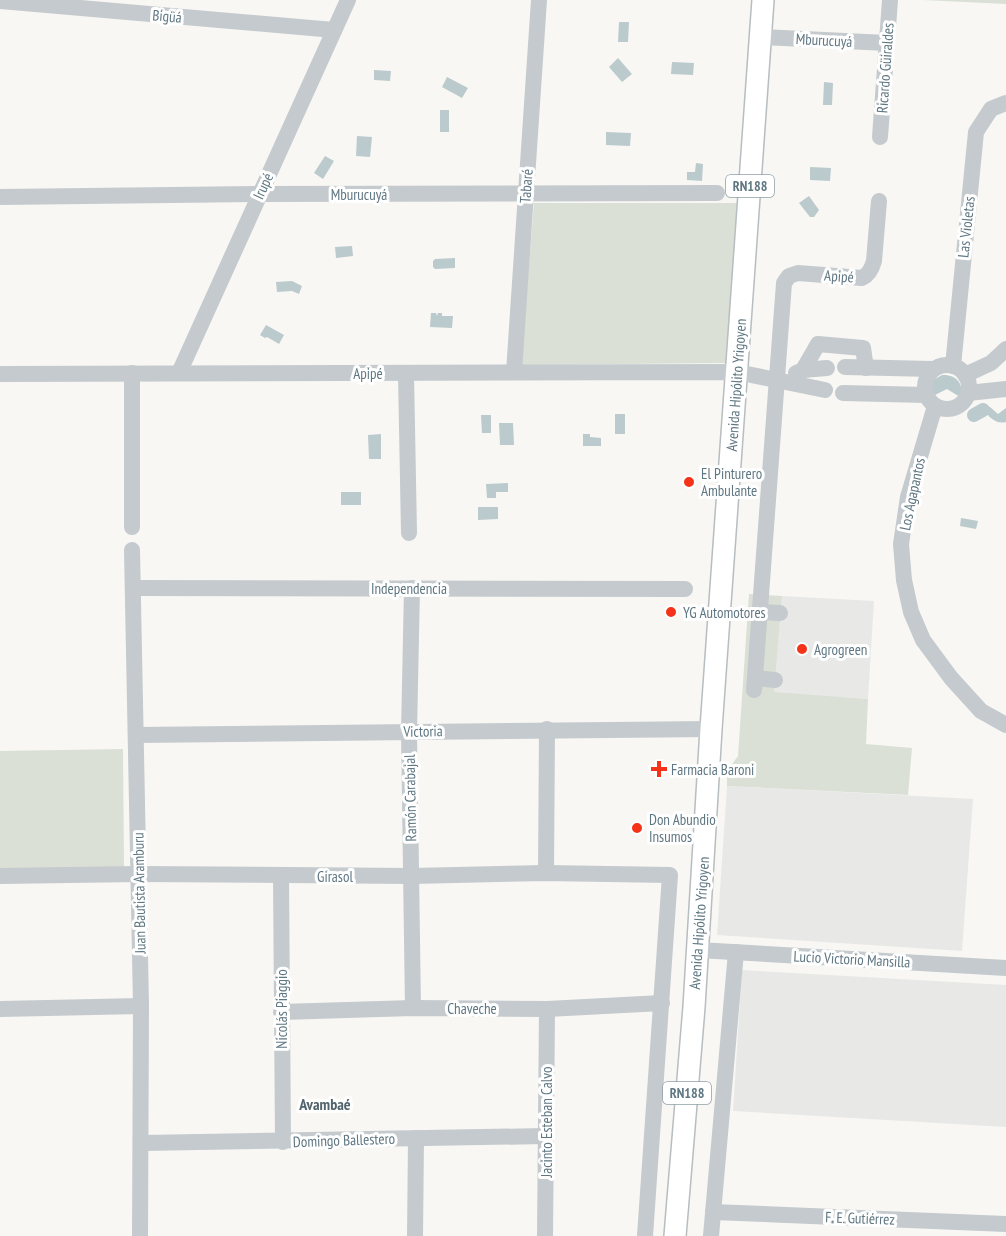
<svg xmlns="http://www.w3.org/2000/svg" width="1006" height="1236" font-family="'PT Sans Narrow',sans-serif">
<style>
.built{fill:#e8e9e7}
.green{fill:#dae0d5}
.water{fill:#bbcacd}
.lines{fill:none;stroke-linecap:round;stroke-linejoin:round}
.canal{stroke:#bbcacd;stroke-width:14}
.major-casing{stroke:#b7bdc0;stroke-width:24}
.minor{stroke:#c4cacd;stroke-width:16}
.major{stroke:#fff;stroke-width:21}
.poi-dot{fill:#f43318;stroke:#fff;stroke-width:2}
.labels{text-anchor:middle;dominant-baseline:central;stroke-width:6;stroke-linejoin:round;paint-order:stroke}
.shield{fill:#fff;stroke:#8fa0a8;stroke-width:1.5}
.shield-label{font-size:14px;font-weight:bold;fill:#5f7782}
.street-label{font-size:15px;fill:#5f7782;stroke:#fff}
.poi-label{font-size:15px;fill:#5f7782;stroke:#fff;text-anchor:start}
.neighbourhood-label{font-size:16px;font-weight:bold;fill:#52646d;stroke:#fff}
</style>
<rect width="100%" height="100%" fill="#f8f7f4"/>
<g class="built">
<path d="M782 596 874 601 868 699 773 693Z"/>
<path d="M727 786 973 799 962 951 717 935Z"/>
<path d="M742 970 1006 985V1127L733 1111Z"/>
</g>
<g class="green">
<path d="M923 0H1006V4Z"/>
<path d="M534 203H740L727 363 521 365Z"/>
<path d="M749 594 782 596 774 692 868 699 866 744 912 748 908 795 727 786V771L738 756Z"/>
<path d="M123 749 124 868 0 870V751Z"/>
</g>
<g class="water">
<path d="M619 22H629L628 42H618Z"/>
<path d="M618 58 632 74 622 82 609 67Z"/>
<path d="M672 62 694 63 693 75 671 74Z"/>
<path d="M374 70 391 71 390 81 374 80Z"/>
<path d="M447 77 468 88 462 98 442 87Z"/>
<path d="M824 82 833 83 832 105H823Z"/>
<rect x="440" y="110" width="9" height="22"/>
<path d="M606 132 631 133 630 146 606 145Z"/>
<path d="M357 136 372 137 370 157 356 156Z"/>
<path d="M325 156 334 161 323 179 314 173Z"/>
<path d="M696 163 703 164 702 181 687 180V172H695Z"/>
<path d="M810 167 831 168 830 181 810 180Z"/>
<path d="M809 196 819 210 814 217H810L799 203Z"/>
<path d="M352 246 353 256 336 258 335 247Z"/>
<path d="M455 258V268L435 269 433 267V261L435 259Z"/>
<path d="M292 281 302 286 299 294 292 291 277 292 276 282Z"/>
<path d="M431 313H436L437 316 438 313H442V316H453L452 328 430 327Z"/>
<path d="M266 325 284 335 279 344 267 337 265 338 260 335Z"/>
<path d="M942 375C955 374 965 383 960 397L947 389 931 397C928 385 932 380 942 375Z"/>
<path d="M983 407H990L998 414 1006 408V422C998 424 992 420 987 414L983 413Z"/>
<rect x="615" y="414" width="10" height="20"/>
<path d="M481 415H491V433H482Z"/>
<path d="M499 423H513L514 445H500Z"/>
<path d="M381 434V459H369L368 435Z"/>
<path d="M583 434H590V437L601 438V446H583Z"/>
<path d="M508 483V492H496V498H487L486 484Z"/>
<rect x="341" y="492" width="20" height="13"/>
<path d="M478 507H498V519L478 520Z"/>
<path d="M961 518 978 521 976 529 960 526Z"/>
</g>
<g class="lines">
<path class="canal" d="M974 415 983 410"/>
<g class="major-casing">
<path id="major" d="M675 1236 694 1007 711 729 763 0"/>
</g>
<g class="minor">
<path d="M0 1 334 30"/>
<path d="M761 37 887 43"/>
<path d="M880 137 890 0"/>
<path d="M0 197 259 194 717 193"/>
<circle cx="947" cy="387" r="22"/>
<path d="M953 366 976 132 991 109 1006 103"/>
<path d="M845 367 933 369"/>
<path d="M803 370 818 344 863 348 866 368"/>
<path d="M514 372 539 0"/>
<path d="M179 373 348 0"/>
<path d="M406 373 409 533"/>
<path d="M796 373 803 370 827 368"/>
<path d="M0 374 737 372 825 390"/>
<path d="M965 375 991 363 1006 349"/>
<path d="M843 393 926 395"/>
<path d="M968 393 1006 389"/>
<path d="M935 406 908 497 901 544 904 580 911 612 923 640 951 678 981 711 1006 725"/>
<path d="M132 527V373"/>
<path d="M132 550 141 1006 140 1236"/>
<path d="M133 588 685 589"/>
<path d="M412 588 409 732 413 1008"/>
<path d="M760 612 780 613"/>
<path d="M755 678 775 680"/>
<path d="M754 690 784 283 789 276 798 273 862 278C869 275 872 268 874 261L879 201"/>
<path d="M136 735 711 729"/>
<path d="M546 873 547 729"/>
<path d="M281 875 283 1142"/>
<path d="M0 876 139 874 412 876 546 873 670 875 645 1236"/>
<path d="M698 950 1006 968"/>
<path d="M0 1009 141 1006"/>
<path d="M281 1012 413 1008 547 1009 662 1003"/>
<path d="M142 1143 546 1136"/>
<path d="M713 1212 1006 1224"/>
<path d="M415 1236 416 1138"/>
<path d="M545 1236 547 1009"/>
<path d="M711 1236 736 952"/>
</g>
<use href="#major" class="major"/>
</g>
<g class="poi-dot">
<circle cx="689" cy="482" r="6"/>
<circle cx="671" cy="612" r="6"/>
<circle cx="802" cy="649" r="6"/>
<path d="M656 760h6v6h6v6h-6v6h-6v-6h-6v-6h6z"/>
<circle cx="637" cy="828" r="6"/>
</g>
<g class="labels">
<g class="shield">
<rect x="726" y="175" width="48" height="22" rx="4.5"/>
<rect x="663" y="1082" width="48" height="22" rx="4.5"/>
</g>
<g class="shield-label">
<text x="750" y="186">RN188</text>
<text x="687" y="1093">RN188</text>
</g>
<g class="street-label">
<text transform="translate(167 16) rotate(5)">Bigüá</text>
<text transform="translate(824 40) rotate(3)">Mburucuyá</text>
<text transform="translate(885 68) rotate(-86)">Ricardo Güiraldes</text>
<text transform="translate(263 186) rotate(-65)">Irupé</text>
<text transform="translate(526 186) rotate(-86)">Tabaré</text>
<text x="359" y="194">Mburucuyá</text>
<text transform="translate(966 227) rotate(-84)">Las Violetas</text>
<text transform="translate(839 276) rotate(4)">Apipé</text>
<text x="368" y="373">Apipé</text>
<text transform="translate(736 385) rotate(-86)">Avenida Hipólito Yrigoyen</text>
<text transform="translate(912 494) rotate(-78)">Los Agapantos</text>
<text x="409" y="588">Independencia</text>
<text transform="translate(423 731) rotate(-1)">Victoria</text>
<text transform="translate(410 798) rotate(-91)">Ramón Carabajal</text>
<text x="335" y="876">Girasol</text>
<text transform="translate(139 893) rotate(-91)">Juan Bautista Aramburu</text>
<text transform="translate(699 923) rotate(-86)">Avenida Hipólito Yrigoyen</text>
<text transform="translate(852 959) rotate(3)">Lucio Victorio Mansilla</text>
<text x="472" y="1008">Chaveche</text>
<text transform="translate(281 1009) rotate(-90)">Nicolás Piaggio</text>
<text transform="translate(546 1122) rotate(-90)">Jacinto Esteban Calvo</text>
<text transform="translate(344 1140) rotate(-2)">Domingo Ballestero</text>
<text transform="translate(860 1218) rotate(2)">F. E. Gutiérrez</text>
</g>
<g class="poi-label">
<text x="701" y="473">El Pinturero<tspan x="701" dy="17">Ambulante</tspan></text>
<text x="683" y="612">YG Automotores</text>
<text x="814" y="649">Agrogreen</text>
<text x="671" y="769">Farmacia Baroni</text>
<text x="649" y="819">Don Abundio<tspan x="649" dy="17">Insumos</tspan></text>
</g>
<g class="neighbourhood-label">
<text x="325" y="1104">Avambaé</text>
</g>
</g>
</svg>
